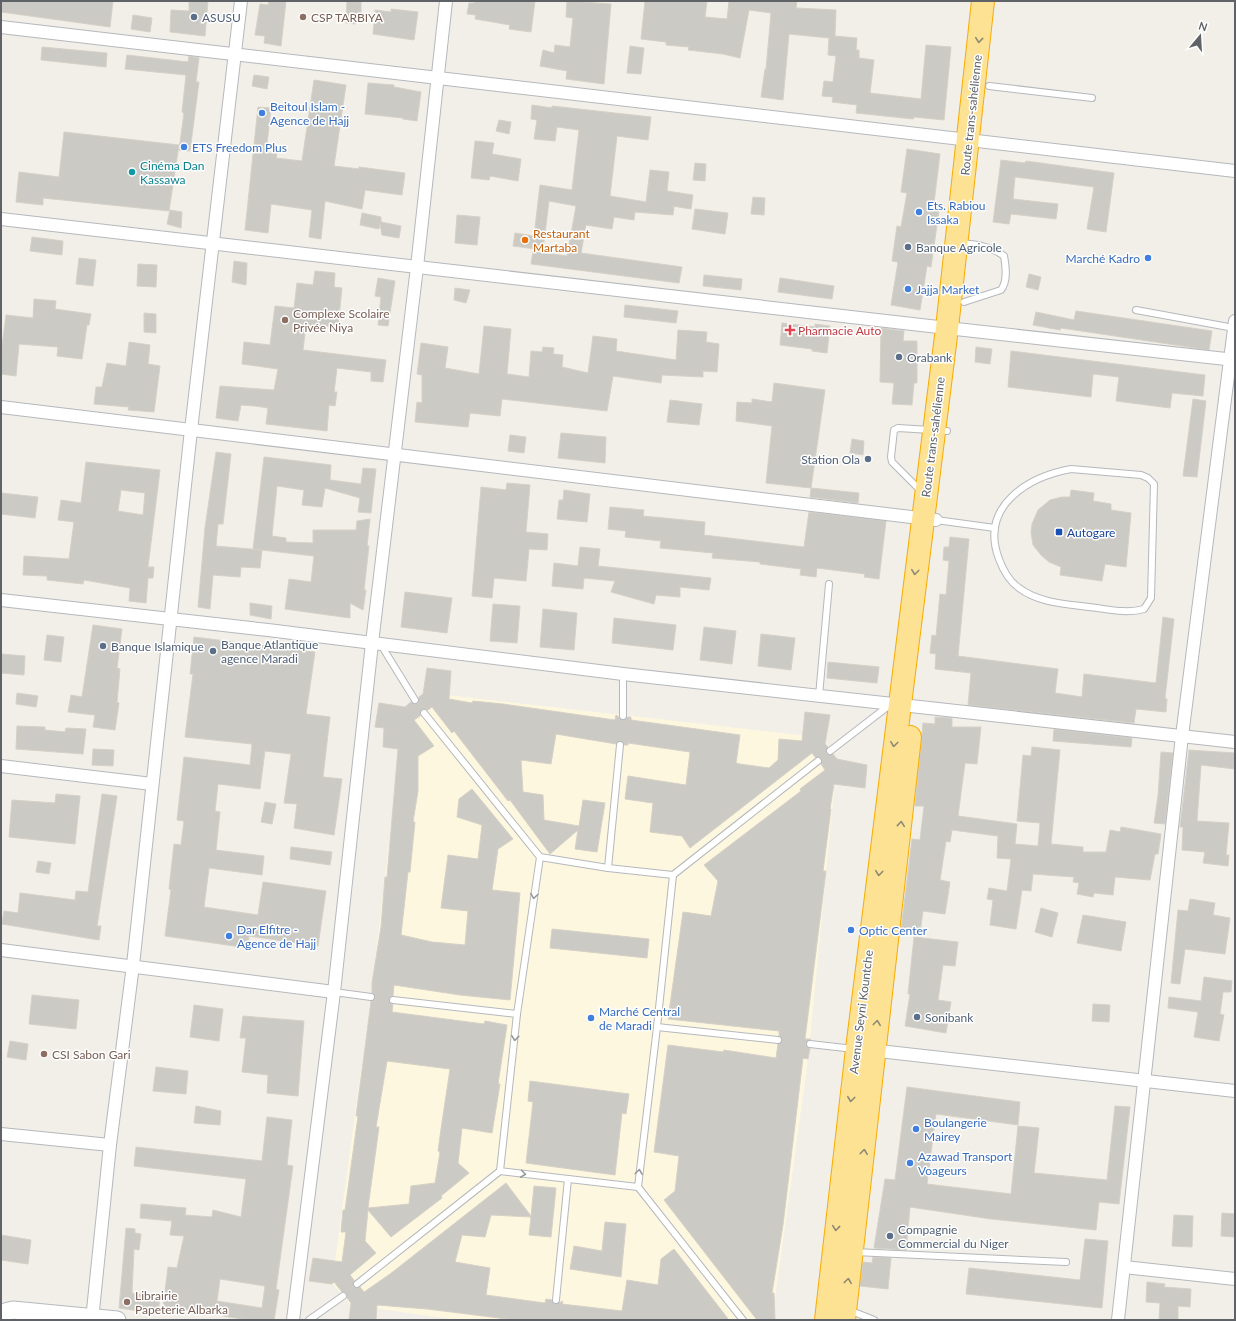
<svg xmlns="http://www.w3.org/2000/svg" width="1236" height="1321" font-family="Lato,sans-serif">
<style>
.commercial{fill:#fef7e0}
.building{fill:#cccac5;stroke:#d6d1c6;fill-rule:evenodd}
.lines{fill:none;stroke-linecap:round;stroke-linejoin:round}
.lane-casing{stroke:#b5b8bc;stroke-width:8}
.street-casing{stroke:#b5b8bc;stroke-width:14}
.secondary-casing{stroke:#b6babf;stroke-width:19}
.highway-casing{stroke:#f9ab00;stroke-width:24}
.lane{stroke:#fff;stroke-width:6}
.street{stroke:#fff;stroke-width:12}
.secondary{stroke:#fff;stroke-width:17}
.highway{stroke:#fde293;stroke-width:22}
.oneway{stroke:#8e8975}
.oneway2{stroke:#979a9d}
.service-dot{fill:#5c6f8a;stroke:#fff;stroke-width:1.5}
.education-dot{fill:#8d6e63;stroke:#fff;stroke-width:1.5}
.shop-dot{fill:#3f7fe0;stroke:#fff;stroke-width:1.5}
.culture-dot{fill:#0f9aa8;stroke:#fff;stroke-width:1.5}
.food-dot{fill:#e8710a;stroke:#fff;stroke-width:1.5}
.health-dot{fill:#e0444e;stroke:#fff;stroke-width:1.5}
.transit-dot{fill:#1a4fb4;stroke:#fff;stroke-width:1.5}
.labels{text-anchor:middle;dominant-baseline:central;stroke-width:3;stroke-linejoin:round;paint-order:stroke}
.service-label{font-size:12px;fill:#4e5e75;stroke:#fff;text-anchor:start}
.education-label{font-size:12px;fill:#785e54;stroke:#fff;text-anchor:start}
.shop-label{font-size:12px;fill:#366cbe;stroke:#fff;text-anchor:start}
.street-label{font-size:12px;fill:#5f6368;stroke:#fff}
.culture-label{font-size:12px;fill:#0d838f;stroke:#fff;text-anchor:start}
.food-label{font-size:12px;fill:#c56008;stroke:#fff;text-anchor:start}
.health-label{font-size:12px;fill:#be3a42;stroke:#fff;text-anchor:start}
.transit-label{font-size:12px;fill:#164399;stroke:#fff;text-anchor:start}
</style>
<rect width="100%" height="100%" fill="#f1efe8"/>
<path class="commercial" d="M429 693 818 737 837 760 808 1059 772 1320H459L351 1305 332 1283 371 997 405 707 423 694Z"/>
<g class="building">
<path d="M1 1H113L110 27 1 12Z"/>
<path d="M189 1H208L205 36 170 32 171 10 189 11Z"/>
<path d="M269 1H286L281 46 264 43 265 36 255 35 260 4 268 5Z"/>
<path d="M347 1 361 2V16H357L356 24 346 23Z"/>
<path d="M475 1H535L531 32 509 29 510 25 475 19 476 15 467 14 469 3H474Z"/>
<path d="M567 1 611 4 604 84 566 79 567 71 540 66 543 50 554 53 555 45 570 47 573 18 566 17Z"/>
<path d="M645 1H707L705 17 727 19 729 1H797L796 8 836 10 835 36 857 38 856 50H859V58L874 60 870 93 921 99 926 45 951 47 944 120 914 117 913 119 856 113 857 105 832 102 833 97 822 96 824 81 833 82 836 56 828 55 829 38 789 34 783 100 761 97 765 69H766L771 13 749 10 740 58 723 54 688 50 689 47 666 45V42L641 39Z"/>
<path d="M391 9 418 12 414 40 373 34 375 10 391 12Z"/>
<path d="M133 15 152 18 150 32 131 29Z"/>
<path d="M630 46 644 48 641 74 627 73Z"/>
<path d="M42 47 107 53 106 67 41 60Z"/>
<path d="M127 55 188 62 189 56 199 58 196 82H199L190 151 179 150 184 113 182 112 186 75 125 69Z"/>
<path d="M254 75 269 77 267 89 252 86Z"/>
<path d="M314 80 346 85 334 166 359 169V167L405 173 402 195 365 190 362 209 325 201 321 239 309 237 312 210 271 204 268 233 245 230 258 107 271 108 266 153 277 154 276 158 302 161Z"/>
<path d="M368 83 394 85V87L421 92 417 121 403 119V118L365 114Z"/>
<path d="M532 105 552 108V106L651 117 648 140 617 136 610 196 646 202 650 170 669 172 667 191 693 195 691 209 672 206 674 207 673 215 635 212 634 220 614 217 612 229 586 225 581 253 682 267 679 283 531 264 533 251 567 256 576 206 549 201 543 250 513 246 515 233 534 236 540 185 572 190 579 130 557 127 555 141 534 139 537 120 531 119Z"/>
<path d="M499 120 511 122 509 134 496 131Z"/>
<path d="M64 132 179 145 169 211 43 198V205L16 202 19 172 59 177Z"/>
<path d="M475 141 494 143 492 154 521 159 518 181 490 176 489 180 471 178Z"/>
<path d="M907 149 940 154 934 203 940 204 931 267 927 266 920 310 891 305 898 262 892 261 897 226 901 227 907 193 901 192Z"/>
<path d="M1001 160 1025 163 1026 161 1114 173 1106 232 1087 229 1094 187 1015 177 1013 199 1058 204 1056 219 1011 214 1009 224 993 222Z"/>
<path d="M695 163 706 164 705 181 693 180Z"/>
<path d="M753 197 765 198 764 215 751 214Z"/>
<path d="M695 209 728 213 725 234 692 229Z"/>
<path d="M170 210 182 212 181 228 167 224Z"/>
<path d="M362 213 381 217V222L401 226 399 238 382 235 380 223 379 229 360 225Z"/>
<path d="M457 215 480 217 477 245 455 243Z"/>
<path d="M32 237 63 241 62 255 30 251Z"/>
<path d="M79 258 96 260 93 286 76 284Z"/>
<path d="M234 261 247 263 246 285 232 282Z"/>
<path d="M138 264 157 265 156 287 137 286Z"/>
<path d="M315 271 335 273 334 287 342 288 338 327 306 325 303 350 386 360 383 382 371 381V372L337 368 334 392H337L335 406 329 405 327 431 266 424 268 408 255 406 241 405 238 421 216 418 220 386 274 390 278 369 242 364 244 342 270 345 275 306 294 308 297 283 313 285Z"/>
<path d="M1029 274 1041 277 1038 290 1026 287Z"/>
<path d="M704 275 742 279 741 290 703 286Z"/>
<path d="M378 278 395 281 388 326 378 325 381 297 375 296Z"/>
<path d="M780 278 834 286 832 299 778 292Z"/>
<path d="M455 288 470 290 466 303 454 300Z"/>
<path d="M34 299 56 301 55 309 91 314 89 325H87L82 359 57 356 58 347 19 344 16 376 1 374V354L6 315 33 318Z"/>
<path d="M625 305 678 311 676 323 624 317Z"/>
<path d="M1076 311 1212 331 1209 350 1061 328 1060 330 1033 325 1036 312 1074 320Z"/>
<path d="M144 313 156 314V333L144 332Z"/>
<path d="M782 323 815 327V324L830 326 827 353 812 351V349L780 345Z"/>
<path d="M484 326 511 329 507 374 529 377 531 351 542 352 543 347 554 348 553 354 563 355 562 367 588 373 593 336 617 339 616 351 676 360 678 330 707 332 706 342 719 344 717 372 703 371V377L662 375 661 383 613 376 607 411 502 399 500 416 470 413 468 427 415 422 417 402 422 403V375L417 374 421 343 448 347 445 368 479 374Z"/>
<path d="M881 328 904 331 903 341H917V383H914L912 405 892 404 894 383 880 382Z"/>
<path d="M129 342 150 345 148 364 160 366 154 412 128 410 129 407 94 404 96 387H102L107 363 126 366Z"/>
<path d="M976 347 992 349 990 364 975 362Z"/>
<path d="M1011 351 1205 375 1203 396 1172 393 1170 408 1116 401 1119 377 1093 374 1091 397 1008 387Z"/>
<path d="M774 383 825 390 811 488 766 483 772 426 736 421 737 402 752 403V399L772 402Z"/>
<path d="M1193 399 1206 401 1197 477 1183 476Z"/>
<path d="M670 400 702 404 699 425 667 422Z"/>
<path d="M561 433 606 437 605 463 558 458Z"/>
<path d="M510 435 526 437 524 453 508 451Z"/>
<path d="M852 439 864 441 863 455 850 453Z"/>
<path d="M216 452 231 454 223 524H218L216 546 262 550 260 568 241 567 240 577 213 575 210 609 198 607 205 528Z"/>
<path d="M264 457 331 465 330 480 361 484 363 468 376 469 371 513 358 512 360 498 325 488 322 507 302 505 304 490 277 486 272 536 286 538V542L313 543V530H356L357 521 370 519 367 546H369L364 590H366L363 610 350 603V618L285 609 289 579 311 582 314 556 253 549Z"/>
<path d="M86 462 160 470 148 567H154L153 578H148L146 603 129 601 130 588 84 580 83 584 47 580V576L23 575 24 556 69 559 74 522 58 520 61 500 81 503ZM121 490 145 493 143 515 118 511Z"/>
<path d="M507 483 530 485 526 532 548 534 547 550 529 549 526 581 494 578 492 598 472 596 481 487 506 490Z"/>
<path d="M811 488 859 493 858 503 810 497Z"/>
<path d="M564 490 590 494 587 522 557 519 559 500H563Z"/>
<path d="M1071 490 1094 493 1093 501 1111 504V510L1131 513 1126 567 1105 564 1102 581 1060 575 1061 567 1049 562 1041 555 1033 545 1031 532 1032 524 1038 510 1050 500 1062 497H1070Z"/>
<path d="M1 493 38 497 35 518 1 514Z"/>
<path d="M610 507 644 510 643 516 705 522 704 535 804 547 809 512 886 521 879 579 864 577 865 574 817 568 816 577 800 575 801 569 760 564V562L712 558 713 553 660 548 661 541 625 537 626 531 608 529Z"/>
<path d="M950 537 969 539 958 656 1058 669 1055 693 1082 697 1084 674 1156 683 1163 617 1174 619 1165 698 1167 699 1166 712 1136 709 1134 723 968 705 971 673 935 669 936 654 930 653 932 635 936 636 940 594 946 595 949 561 943 560 944 547H949Z"/>
<path d="M580 547 600 549 598 566 711 578 709 590 680 587V597L656 595 654 604 611 592 615 581 584 578 583 589 552 586 554 563 578 566Z"/>
<path d="M405 592 452 598 447 633 401 627Z"/>
<path d="M250 603 272 606 271 619 250 615Z"/>
<path d="M493 604 520 606 517 643 490 641Z"/>
<path d="M543 609 577 613 574 650 540 647Z"/>
<path d="M614 618 676 625 673 650 612 643Z"/>
<path d="M93 625 122 629 117 668 120 669 117 702 119 703 115 730 93 727 95 715 68 712 71 695 82 697Z"/>
<path d="M704 627 736 631 732 664 700 660Z"/>
<path d="M761 634 795 638 791 670 758 666Z"/>
<path d="M47 635 64 637 61 662 44 660Z"/>
<path d="M194 637 315 652 306 714 330 717 323 777 342 779 334 835 294 828 297 804 284 803 291 754 265 751 260 789 218 784 215 811 220 812 216 850 264 856 262 875 209 868 204 907 258 915 263 882 326 891 318 946 249 936 248 948 165 936 171 890 169 889 174 844 181 845 184 821 177 820 184 757 250 765 252 744 185 737 193 674H190Z"/>
<path d="M1 654 25 656 24 675 1 673Z"/>
<path d="M828 662 879 667 877 683 827 678Z"/>
<path d="M427 668 451 671 449 699 472 703 473 701 503 704 615 720 616 715 623 720 627 717H631V720L740 735 736 763 740 764 769 768 778 760 779 739 802 741 805 712 830 715 825 744 828 747 826 753 829 755 833 754 837 759 867 765 865 788 834 784 830 809H831L823 871H826L805 1039H811L806 1043V1046L810 1048 808 1059 803 1058 783 1225 772 1293H774L775 1320H757L664 1200 675 1191 679 1156 654 1152 668 1045 723 1052 724 1050 776 1058 778 1044 782 1041 779 1036V1031L668 1019 683 912 711 916 718 881 704 865 801 791 800 789 825 770 821 764 822 759 815 757 812 753 690 848 682 836 650 832 653 803 625 799 628 776 686 785 690 752 628 743V745H624L621 741 616 744 556 734 551 764 521 760 523 792 543 795 544 820 579 826 583 800 605 803 597 852 575 849 578 830 550 854 510 800 508 801 454 731 452 733 432 707 428 710 422 709 420 716 414 720 434 746 418 756V791L413 822H415L410 872H408L401 935 432 942 465 945 468 911 441 908 448 855 478 859 482 825 457 817 459 799 472 789 513 839 498 849 492 890 520 893 510 1000 460 995 394 985 393 996 390 997 389 1001 393 1004 392 1012 484 1024 485 1021 507 1025 498 1084H500L492 1133 462 1128 458 1163 469 1173 441 1196 442 1198 391 1237 368 1210 365 1241 376 1253 350 1275 354 1280 353 1286 356 1288 360 1287 364 1292 390 1274 506 1183 531 1216 534 1186 556 1188 551 1237 529 1235 531 1217 491 1215 485 1237 462 1235 455 1262 490 1268 486 1295 545 1303 546 1299 552 1300 556 1304 563 1301 562 1304 622 1311 627 1280 658 1285 661 1259 674 1249 729 1320H515L427 1309 377 1305 376 1320H349L351 1303 347 1298 346 1293 342 1292 334 1282 332 1284 309 1281 313 1258 342 1262 346 1232H341L343 1210H345L358 1116H356L371 1001 375 997 372 993V983L381 927 385 877H387L398 749 383 747 384 728 375 727 379 703 405 707 411 702 418 704 419 697 423 694ZM387 1061 450 1069 441 1129 438 1151 440 1152 435 1183 411 1186 409 1204 368 1208 379 1127H376Z"/>
<path d="M17 693 38 696 36 707 16 704Z"/>
<path d="M935 717 952 718V727H981L977 764 965 763 958 816 1017 824 1015 844 1038 846 1040 823 1017 821 1023 755 1031 756 1032 747 1060 750 1051 844 1083 847V852H1106L1110 830 1120 832 1121 827 1161 834 1158 854H1155L1150 880 1115 877 1113 895 1094 893 1093 897 1077 894 1079 883 1073 882 1074 877 1033 874 1031 891 1022 890 1016 929 990 925 993 900 987 899 989 888 1007 891 1011 859 997 858 998 836 952 830 950 842 946 841 940 880 950 882 945 914 923 911 920 933 901 930 912 839 920 840 924 806H915L923 723 935 724Z"/>
<path d="M17 726 45 727V730L65 732 66 728 86 729 83 754 16 749Z"/>
<path d="M1054 729 1132 738 1131 747 1053 741Z"/>
<path d="M93 749 114 750 113 766 92 765Z"/>
<path d="M1189 750 1235 753V769L1201 765 1197 821 1229 823 1226 855H1229L1228 866 1203 863 1205 852 1182 850 1183 827H1180Z"/>
<path d="M1161 752 1173 753 1165 824 1154 823 1158 796Z"/>
<path d="M56 794 80 796 75 844 9 837 12 800 55 803Z"/>
<path d="M102 794 117 796 97 926H101L99 940 2 924 4 911 18 913 20 893 75 900 76 891 88 892Z"/>
<path d="M265 802 276 804 272 824 261 822Z"/>
<path d="M291 847 332 852 330 865 290 859Z"/>
<path d="M38 861 51 863 49 874 36 872Z"/>
<path d="M1190 899 1215 903 1213 915 1230 918 1225 954 1185 949 1180 984 1171 983 1178 910 1188 911Z"/>
<path d="M1041 908 1058 913 1052 937 1035 932Z"/>
<path d="M1083 915 1126 922 1121 951 1077 943Z"/>
<path d="M552 929 649 939 647 958 550 948Z"/>
<path d="M914 937 958 942 955 966 943 965 938 1000 951 1002 946 1033 905 1026 910 994H908Z"/>
<path d="M1204 977 1232 981 1231 992H1223L1220 1014 1224 1015 1219 1041 1194 1037 1198 1012 1168 1008 1169 997 1201 1001Z"/>
<path d="M32 995 79 1000 76 1029 29 1024Z"/>
<path d="M1093 1004 1110 1005 1109 1022 1092 1021Z"/>
<path d="M194 1005 223 1009 219 1041 190 1037Z"/>
<path d="M243 1016 304 1021 298 1096 267 1093 268 1075 242 1072 246 1038H240Z"/>
<path d="M10 1041 28 1044 26 1060 7 1057Z"/>
<path d="M156 1067 188 1071 186 1094 153 1091Z"/>
<path d="M530 1081 629 1094 626 1114 622 1113 615 1175 526 1163 533 1102 528 1101Z"/>
<path d="M907 1087 1020 1102 1018 1125 936 1114 927 1184 1011 1194 1018 1126 1039 1128 1034 1173 1107 1180 1115 1106 1130 1107 1119 1204 1099 1202 1096 1230 991 1219 910 1207 906 1250 874 1248 885 1179 895 1180Z"/>
<path d="M196 1106 221 1111 220 1125 194 1123Z"/>
<path d="M267 1117 292 1120 287 1165 293 1166 276 1289 279 1290 274 1320H248L223 1316 224 1314 163 1307 168 1267 177 1268 184 1236 170 1235 172 1221 140 1218 141 1204 186 1208 185 1215 212 1217 213 1210 241 1217 246 1179 134 1166 136 1147 262 1161ZM220 1279 265 1286 262 1308 217 1301Z"/>
<path d="M1222 1213 1235 1214V1237L1221 1236Z"/>
<path d="M1174 1215 1193 1216 1192 1247 1172 1246Z"/>
<path d="M605 1222 626 1224 621 1277 570 1269 574 1246 602 1251Z"/>
<path d="M126 1228 135 1229V1233L141 1234 139 1250 134 1249 132 1293 160 1297 158 1314 119 1308Z"/>
<path d="M1 1235 31 1240 28 1264 1 1260Z"/>
<path d="M1085 1239 1108 1241 1102 1308 966 1294 969 1268 1080 1280Z"/>
<path d="M873 1257 891 1258 888 1289 860 1286 863 1262 872 1263Z"/>
<path d="M1147 1282 1165 1284 1164 1287 1191 1289 1190 1307 1178 1306V1320H1159L1160 1303 1146 1302Z"/>
</g>
<g class="lines">
<g class="lane-casing">
<g id="lane">
<path d="M989 86 1092 98"/>
<path d="M961 243C976 244 992 247 1004 256 1006 267 1008 281 1001 290L964 302"/>
<path d="M1136 310 1234 328"/>
<path d="M1071 469 1141 475 1148 478 1154 484 1151 598 1144 609C1127 614 1107 609 1089 607 1066 604 1039 603 1019 588 1009 581 1003 570 999 559 979 506 1028 477 1071 469Z"/>
<path d="M921 491 892 462 891 457 894 430 898 428 947 431"/>
<path d="M936 520 995 528"/>
<path d="M381 645 415 700"/>
<path d="M623 674V716"/>
<path d="M819 696 829 584"/>
<path d="M424 713 540 857 608 868 673 875 657 1027 638 1187 500 1171 517 1014 540 857"/>
<path d="M830 751 891 704"/>
<path d="M608 868 620 745"/>
<path d="M673 875 818 761"/>
<path d="M334 992 371 997"/>
<path d="M393 1000 517 1014"/>
<path d="M657 1027 778 1040"/>
<path d="M810 1044 854 1049"/>
<path d="M638 1187 743 1320"/>
<path d="M855 1252 1066 1262"/>
<path d="M357 1284 500 1171"/>
<path d="M556 1300 568 1179"/>
<path d="M849 1310 874 1320"/>
<path d="M309 1320 343 1296"/>
</g>
</g>
<g class="street-casing">
<g id="street">
<path d="M1 27 1235 171"/>
<path d="M1 219 947 328 1235 360"/>
<path d="M1 407 936 520"/>
<path d="M1 600 268 630 623 674 1235 742"/>
<path d="M1 766 152 784"/>
<path d="M1 950 334 992"/>
<path d="M870 1050 1235 1091"/>
<path d="M1 1134 110 1145"/>
<path d="M1124 1267 1235 1279"/>
<path d="M92 1320 110 1145 133 965 191 430 241 1"/>
<path d="M293 1320 334 992 372 643 417 267 446 1"/>
<path d="M1118 1320 1182 736 1235 321"/>
</g>
</g>
<g class="secondary-casing">
<path id="secondary" d="M1 1313 13 1310 117 1320"/>
</g>
<g class="highway-casing">
<g id="highway">
<path d="M826 1320 857 1049 947 328 983 1"/>
<path d="M844 1320 910 737"/>
</g>
</g>
<use href="#lane" class="lane"/>
<use href="#street" class="street"/>
<use href="#secondary" class="secondary"/>
<use href="#highway" class="highway"/>
</g>
<defs><path id="oneway-chevron" d="M-2-3.5L2.5 0L-2 3.5" fill="none" stroke-width="1.6" stroke-linecap="round" stroke-linejoin="round"/></defs>
<g class="oneway">
<use href="#oneway-chevron" transform="translate(979 40) rotate(96)"/>
<use href="#oneway-chevron" transform="translate(915 572) rotate(97)"/>
<use href="#oneway-chevron" transform="translate(894 744) rotate(97)"/>
<use href="#oneway-chevron" transform="translate(901 824) rotate(-84)"/>
<use href="#oneway-chevron" transform="translate(879 873) rotate(97)"/>
<use href="#oneway-chevron" transform="translate(877 1023) rotate(-83)"/>
<use href="#oneway-chevron" transform="translate(851 1099) rotate(97)"/>
<use href="#oneway-chevron" transform="translate(864 1152) rotate(-83)"/>
<use href="#oneway-chevron" transform="translate(836 1228) rotate(96)"/>
<use href="#oneway-chevron" transform="translate(848 1281) rotate(-83)"/>
</g>
<g class="oneway2">
<use href="#oneway-chevron" transform="translate(534 896) rotate(98)"/>
<use href="#oneway-chevron" transform="translate(515 1038) rotate(96)"/>
<use href="#oneway-chevron" transform="translate(639 1172) rotate(-83)"/>
<use href="#oneway-chevron" transform="translate(523 1174) rotate(7)"/>
</g>
<g class="service-dot">
<circle cx="194" cy="17" r="4"/>
<circle cx="908" cy="247" r="4"/>
<circle cx="899" cy="357" r="4"/>
<circle cx="868" cy="459" r="4"/>
<circle cx="103" cy="646" r="4"/>
<circle cx="213" cy="651" r="4"/>
<circle cx="917" cy="1017" r="4"/>
<circle cx="890" cy="1236" r="4"/>
</g>
<g class="education-dot">
<circle cx="303" cy="17" r="4"/>
<circle cx="285" cy="320" r="4"/>
<circle cx="44" cy="1054" r="4"/>
<circle cx="127" cy="1302" r="4"/>
</g>
<g class="shop-dot">
<circle cx="262" cy="113" r="4"/>
<circle cx="184" cy="147" r="4"/>
<circle cx="919" cy="212" r="4"/>
<circle cx="1148" cy="258" r="4"/>
<circle cx="908" cy="289" r="4"/>
<circle cx="851" cy="930" r="4"/>
<circle cx="229" cy="936" r="4"/>
<circle cx="591" cy="1018" r="4"/>
<circle cx="916" cy="1129" r="4"/>
<circle cx="910" cy="1163" r="4"/>
</g>
<circle class="culture-dot" cx="132" cy="172" r="4"/>
<circle class="food-dot" cx="525" cy="240" r="4"/>
<path class="health-dot" d="M788 324h4v4h4v4h-4v4h-4v-4h-4v-4h4z"/>
<rect class="transit-dot" x="1055" y="528" width="8" height="8" rx="2"/>
<g class="labels">
<g class="service-label">
<text x="202" y="17">ASUSU</text>
<text x="916" y="247">Banque Agricole</text>
<text x="907" y="357">Orabank</text>
<text x="860" y="459" text-anchor="end">Station Ola</text>
<text x="221" y="644">Banque Atlantique<tspan x="221" dy="14">agence Maradi</tspan></text>
<text x="111" y="646">Banque Islamique</text>
<text x="925" y="1017">Sonibank</text>
<text x="898" y="1229">Compagnie<tspan x="898" dy="14">Commercial du Niger</tspan></text>
</g>
<g class="education-label">
<text x="311" y="17">CSP TARBIYA</text>
<text x="293" y="313">Complexe Scolaire<tspan x="293" dy="14">Privée Niya</tspan></text>
<text x="52" y="1054">CSI Sabon Gari</text>
<text x="135" y="1295">Librairie<tspan x="135" dy="14">Papeterie Albarka</tspan></text>
</g>
<g class="shop-label">
<text x="270" y="106">Beitoul Islam -<tspan x="270" dy="14">Agence de Hajj</tspan></text>
<text x="192" y="147">ETS Freedom Plus</text>
<text x="927" y="205">Ets. Rabiou<tspan x="927" dy="14">Issaka</tspan></text>
<text x="1140" y="258" text-anchor="end">Marché Kadro</text>
<text x="916" y="289">Jajja Market</text>
<text x="237" y="929">Dar Elfitre -<tspan x="237" dy="14">Agence de Hajj</tspan></text>
<text x="859" y="930">Optic Center</text>
<text x="599" y="1011">Marché Central<tspan x="599" dy="14">de Maradi</tspan></text>
<text x="924" y="1122">Boulangerie<tspan x="924" dy="14">Mairey</tspan></text>
<text x="918" y="1156">Azawad Transport<tspan x="918" dy="14">Voageurs</tspan></text>
</g>
<g class="street-label">
<text transform="translate(971 115) rotate(-84)">Route trans-sahélienne</text>
<text transform="translate(933 437) rotate(-83)">Route trans-sahélienne</text>
<text transform="translate(861 1012) rotate(-83)">Avenue Seyni Kountche</text>
</g>
<g class="culture-label">
<text x="140" y="165">Cinéma Dan<tspan x="140" dy="14">Kassawa</tspan></text>
</g>
<g class="food-label">
<text x="533" y="233">Restaurant<tspan x="533" dy="14">Martaba</tspan></text>
</g>
<g class="health-label">
<text x="798" y="330">Pharmacie Auto</text>
</g>
<g class="transit-label">
<text x="1067" y="532">Autogare</text>
</g>
</g>
<rect width="1236" height="1321" fill="none" stroke="#5f6368" stroke-width="4"/>
<g transform="translate(1200 36) rotate(18)" stroke="#ffffff" stroke-width="3" paint-order="stroke">
<path d="M0-3L7 15L0 10L-7 15Z" fill="#5f6368"/>
<text y="-6" font-size="11" font-weight="bold" text-anchor="middle" fill="#5f6368">N</text>
</g>
</svg>
